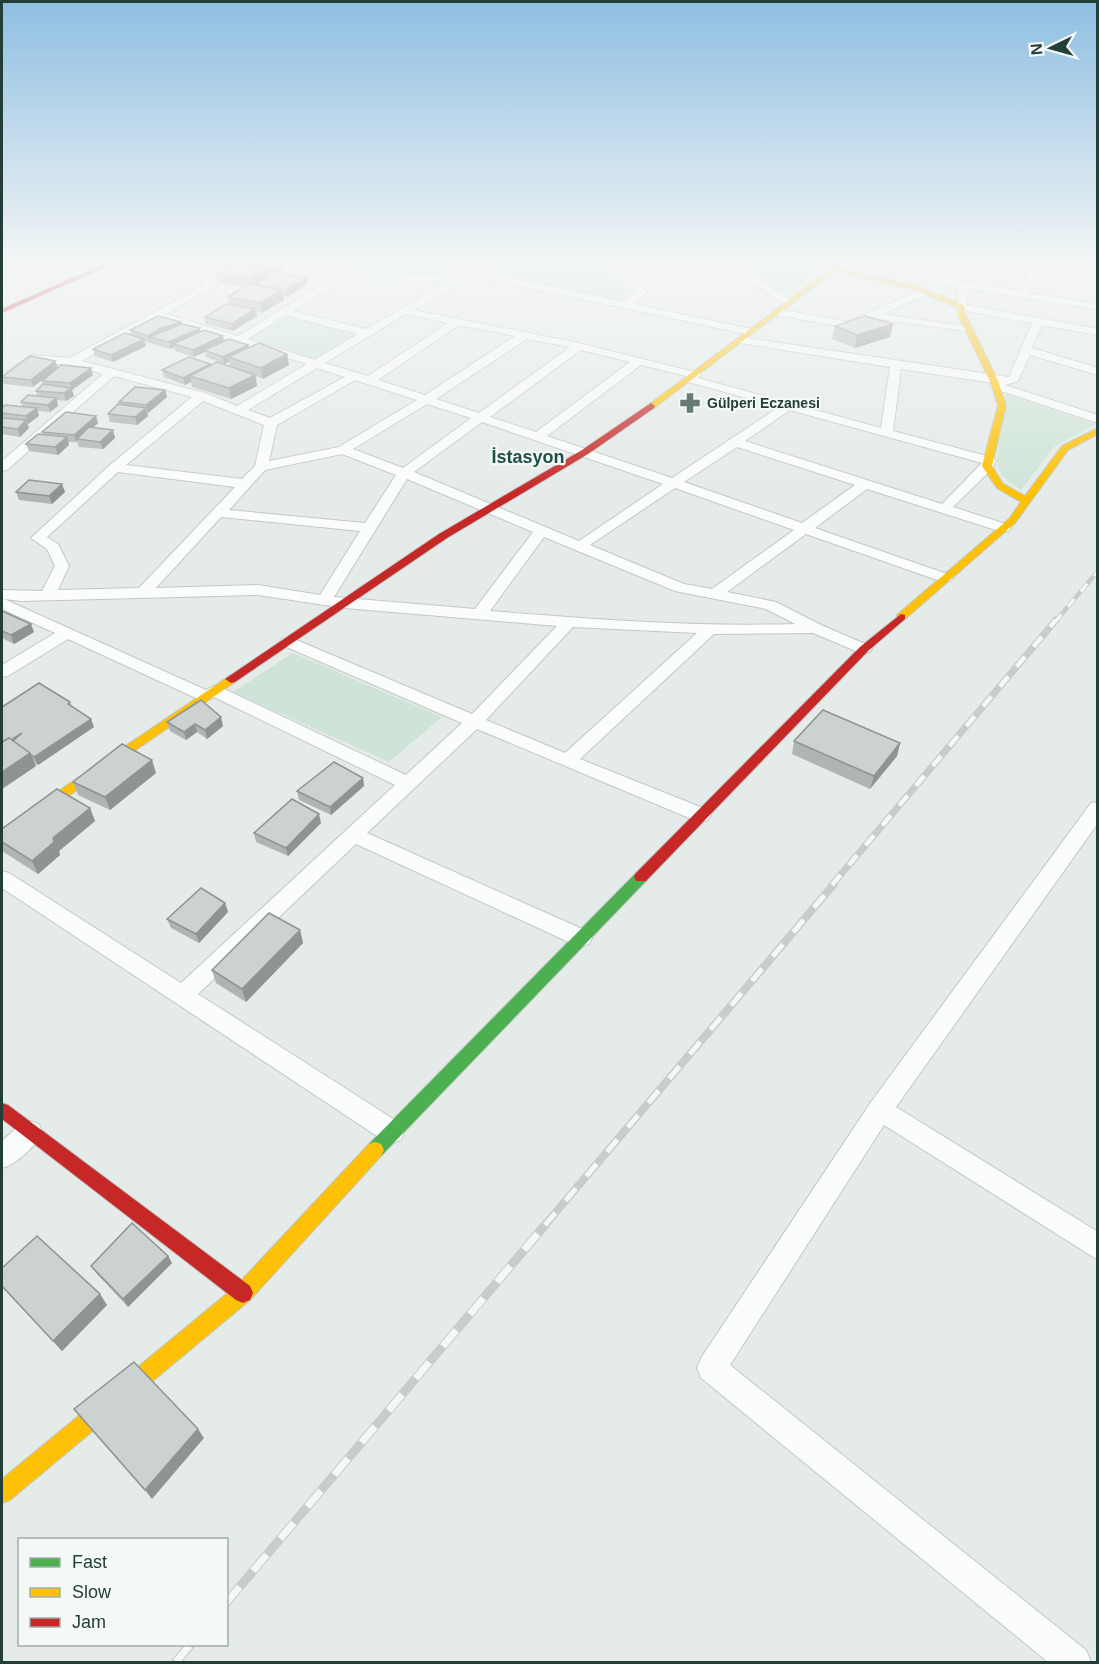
<svg xmlns="http://www.w3.org/2000/svg" width="1099" height="1664" font-family="Arial,sans-serif">
<style>
.green{fill:#cee4d6}
.lines{fill:none;stroke-linecap:round;stroke-linejoin:round}
.street-casing{stroke:#c2c8c6;stroke-width:2}
.fast-casing{stroke:#c1c9c6;stroke-width:2}
.slow-casing{stroke:#c1c9c6;stroke-width:2}
.jam-casing{stroke:#c1c9c6;stroke-width:2}
.street{fill:#fbfcfc;fill-rule:evenodd}
.fast{fill:#4caf50;fill-rule:evenodd}
.slow{fill:#ffc107;fill-rule:evenodd}
.jam{fill:#c62828;fill-rule:evenodd}
.rail-far3-casing{stroke:#c8ccca;stroke-width:4.5}
.rail-far2-casing{stroke:#c8ccca;stroke-width:7}
.rail-far1-casing{stroke:#c8ccca;stroke-width:8}
.rail-casing{stroke:#c8ccca;stroke-width:9}
.rail-far3{stroke:#f4f9f7;stroke-width:3;stroke-dasharray:10;stroke-linecap:butt}
.rail-far2{stroke:#f4f9f7;stroke-width:4.5;stroke-dasharray:13;stroke-linecap:butt}
.rail-far1{stroke:#f4f9f7;stroke-width:5;stroke-dasharray:16;stroke-linecap:butt}
.rail{stroke:#f4f9f7;stroke-width:7;stroke-dasharray:21;stroke-linecap:butt}
.wall{fill:#afb5b3}
.shaded-wall{fill:#8f9392}
.building{fill:#ccd2d0;stroke:#8f9392;stroke-width:1.5}
.labels{text-anchor:middle;dominant-baseline:central;stroke-width:4.5;stroke-linejoin:round;paint-order:stroke}
.far-poi-label{font-size:14px;font-weight:bold;fill:#233e39;stroke:#f4f9f7;text-anchor:start}
.far-district-label{font-size:18px;font-weight:bold;fill:#1f5048;stroke:#f4f9f7}
</style>
<rect width="100%" height="100%" fill="#e5ebe8"/>
<g class="green">
<path d="M286 260 455 262 442 277H387Z"/>
<path d="M500 260H592L631 293 619 301 501 276Z"/>
<path d="M734 260H786L823 270 786 295Z"/>
<path d="M289 316 357 335 316 359 250 338Z"/>
<path d="M1006 394 1095 424 1054 447 1021 490C1007 480 998 476 997 459Z"/>
<path d="M293 653 442 717 389 762 233 692Z"/>
</g>
<g class="lines">
<g class="street-casing">
<g id="street">
<path d="M249 260H260L166 314 238 336 337 275 265 263 261 260H280L385 277 460 275 471 270 624 302 636 292 594 260H605L647 292 634 304 751 329 756 332 751 335 472 276 414 310 579 343 699 373 701 375 698 378 881 428 890 367 741 343 736 340 741 337 1009 377 1032 323 957 309 958 287 839 263 835 260H852L935 276 953 260H962L944 278 1019 291 1037 260H1045L1028 293 1098 304V310L968 289 966 305 1098 329V335L1042 325 1032 348 1098 368V375L1030 355 1018 381 1005 385 1098 415V423L992 388 990 386 993 383 901 369 893 431 994 458 996 461 992 469 953 507 1009 525 1011 528 1009 531H999L867 489 815 528 950 575 953 578 950 581H940L806 534 727 592 776 602 821 625 870 646 872 649 870 652H858L813 633 714 634 580 759 708 810 711 815 708 820 701 822 694 820 477 729 367 833 589 932 592 938 589 944 581 946 573 944 356 844 198 994 401 1124 404 1132 401 1140 392 1143 383 1140 2 888V871L9 873 181 983 395 785 214 697 206 701 200 700 68 639 8 676 2 677V665L55 633 2 609V590L42 591 55 566 47 549 31 538 110 465 192 397 114 376 7 470 2 471V461L103 374 72 365 33 362 6 382 2 383V375L31 355 70 358 206 284 107 267 104 266V262L214 279ZM348 277 385 283 449 281 366 329 293 311ZM406 314 448 323 368 376 325 363ZM285 315 358 334 315 360 248 339ZM158 318 307 364 237 406 205 393 82 361ZM459 325 515 336 425 395 378 380ZM527 339 570 347 479 413 436 399ZM581 350 630 362 536 432 490 417ZM641 365 686 376 683 379 685 381 779 407 672 478 547 436ZM317 368 345 377 270 418 248 410ZM355 380 417 400 339 447 269 461 277 425ZM203 401 264 425 255 466 242 479 126 465ZM427 404 471 418 403 468 353 449ZM790 410 982 463 942 504 745 441ZM482 422 663 484 579 541 414 472ZM737 447 855 485 802 523 684 482ZM342 454 396 475 365 523 229 510 265 470ZM118 472 235 487 139 588 58 590 69 566 58 544 47 537ZM407 479 533 532 475 609 334 597ZM675 488 794 530 712 589 684 584 590 545ZM221 517 360 531 320 595 258 585 156 588ZM544 537 675 591 766 609 795 624C693 627 591 619 490 611ZM258 595 345 608 557 626 472 714 294 639H282L280 642 282 645 462 723 406 775 220 687 214 686 206 690 4 599 22 601ZM573 627 697 633 565 753 486 720Z"/>
<path d="M720 260H731L794 303 785 305Z"/>
<path d="M925 288 930 291 929 293 883 314 969 327 973 328V332L872 318 849 328 777 315 772 312 777 309 848 322Z"/>
<path d="M1098 802V823L896 1107 1098 1232V1260L884 1125 730 1365 1086 1650 1091 1662H1048L701 1378 697 1368 701 1358 871 1102 1091 803Z"/>
<path d="M30 1121 39 1124 42 1132C36 1146 17 1164 2 1168V1141L21 1124Z"/>
</g>
</g>
<g class="fast-casing">
<path id="fast" d="M641 872 646 873 648 877 646 881 381 1156 375 1158 369 1156 366 1150 369 1144 636 873Z"/>
</g>
<g class="slow-casing">
<g id="slow">
<path d="M842 260H849L839 268 920 287 964 305 966 315 998 381 1006 405 992 466 1003 484 1025 496 1062 446 1098 428V434L1068 450 1015 523 905 619H897V615L1009 519 1021 502 997 488 982 466 998 405 990 381 958 315V308L916 290 835 271 654 408 647 406Z"/>
<path d="M231 675 235 676 237 679 235 682 7 838 2 840V829Z"/>
<path d="M375 1142 381 1144 384 1150 381 1156 250 1300 10 1500 2 1503V1479L236 1286 369 1144Z"/>
</g>
</g>
<g class="jam-casing">
<g id="jam">
<path d="M113 260H121L2 313V309Z"/>
<path d="M651 403 655 406 654 408 588 454 447 538 235 682 231 683 225 679 439 534 582 450Z"/>
<path d="M901 614 905 615V619L868 651 646 881H636L634 877 636 873 860 647Z"/>
<path d="M2 1103 8 1105 250 1286 253 1293 250 1300 243 1303 236 1300 2 1119Z"/>
</g>
</g>
<use href="#street" class="street"/>
<use href="#fast" class="fast"/>
<use href="#slow" class="slow"/>
<use href="#jam" class="jam"/>
<g class="rail-far3-casing">
<path id="rail-far3" d="M1055 622 1098 571"/>
</g>
<g class="rail-far2-casing">
<path id="rail-far2" d="M832 885 1056 620"/>
</g>
<g class="rail-far1-casing">
<path id="rail-far1" d="M545 1225 834 884"/>
</g>
<g class="rail-casing">
<g id="rail">
<path d="M226 1603 546 1224"/>
<path d="M176 1662 191 1644"/>
</g>
</g>
<use href="#rail-far3" class="rail-far3"/>
<use href="#rail-far2" class="rail-far2"/>
<use href="#rail-far1" class="rail-far1"/>
<use href="#rail" class="rail"/>
</g>
<g class="wall">
<path d="M283 262 284 269 277 272 306 278 307 284 287 297 284 296V300L262 313 256 312 257 316 233 331 206 324 205 317 229 304 228 297 244 288 218 283 216 274 243 263Z"/>
<path d="M181 322 182 324 200 328V331L224 341 248 345 249 348 287 354 289 365 263 379 256 376 257 386 231 399 192 387 191 382 185 385 164 377 162 370 210 364 211 366H230L229 362 224 364 206 357 205 352 194 357 175 351 174 347 171 349 152 344 151 342 150 343 144 341 146 346 113 362 95 356 93 349 132 335 130 330Z"/>
<path d="M835 326 890 337 855 348 832 339Z"/>
<path d="M55 361 58 368 93 375 72 390 74 396 66 401 57 400 58 406 50 412 37 411 39 416 27 424 29 428 20 437 2 434V408L23 407 21 402 37 396 36 391 43 385 42 381 49 374 33 387 4 384 2 377Z"/>
<path d="M165 390 167 397 148 413 147 412 148 416 137 425 110 422 108 414 120 405 119 402Z"/>
<path d="M98 423 93 428 113 430 115 438 103 449 79 447 77 441 76 442H68L69 445 58 455 29 451 26 444 43 434 42 432Z"/>
<path d="M16 492H65L52 504 19 500Z"/>
<path d="M2 611 34 632 14 644 2 638Z"/>
<path d="M70 702 72 706 94 727 38 765 35 763 36 766 2 789V707Z"/>
<path d="M167 722 223 726 207 739 197 732 186 740 170 731Z"/>
<path d="M794 741 900 743 897 756 870 789 792 754Z"/>
<path d="M156 773 110 810 78 795 73 782Z"/>
<path d="M363 778 364 786 331 815 299 800 297 791Z"/>
<path d="M90 808 95 821 59 851 60 855 38 874 2 851V829Z"/>
<path d="M321 823 288 856 256 842 254 833Z"/>
<path d="M225 903 228 912 199 943 171 928 167 919Z"/>
<path d="M300 930 303 943 246 1002 216 983 212 970Z"/>
<path d="M168 1256 172 1263 128 1307 96 1273 91 1266Z"/>
<path d="M2 1268 107 1305 62 1351 2 1287Z"/>
</g>
<g class="shaded-wall">
<path d="M283 262 284 269 274 274 273 268Z"/>
<path d="M269 267 271 276 251 289 249 279Z"/>
<path d="M306 278 307 284 287 297 286 290Z"/>
<path d="M283 290 284 300 262 313 260 303Z"/>
<path d="M255 309 257 316 233 331 232 324Z"/>
<path d="M181 322 183 329 150 337 151 342 150 343 148 336 161 328Z"/>
<path d="M893 324 890 337 855 348 857 335Z"/>
<path d="M200 328 201 335 173 344 174 347 171 349 169 342Z"/>
<path d="M223 336 224 343 204 350 205 352 194 357 193 350Z"/>
<path d="M144 339 146 346 113 362 111 355Z"/>
<path d="M248 345 250 353 228 357 229 362 224 364 223 357Z"/>
<path d="M287 354 289 365 263 379 261 368Z"/>
<path d="M55 361 58 368 33 387 31 380Z"/>
<path d="M210 364 212 371 190 376 191 382 185 385 183 378Z"/>
<path d="M91 368 93 375 72 390 74 396 66 401 64 393 71 388 70 383Z"/>
<path d="M255 375 257 386 231 399 229 388Z"/>
<path d="M165 390 167 397 148 413 146 405Z"/>
<path d="M56 398 58 406 50 412 48 405Z"/>
<path d="M37 408 39 416 28 424 26 416Z"/>
<path d="M146 408 148 416 137 425 135 417Z"/>
<path d="M96 416 98 423 80 439H77V441L76 442 74 435Z"/>
<path d="M26 420 29 428 20 437 18 429Z"/>
<path d="M113 430 115 438 103 449 100 442Z"/>
<path d="M67 437 69 445 58 455 55 447Z"/>
<path d="M62 484 65 492 52 504 49 496Z"/>
<path d="M31 624 34 632 14 644 11 635Z"/>
<path d="M221 717 223 726 207 739 205 730Z"/>
<path d="M91 719 94 727 38 765 34 757Z"/>
<path d="M195 724 197 732 186 740 184 732Z"/>
<path d="M900 743 897 756 870 789 874 776Z"/>
<path d="M30 753 36 766 2 789V772Z"/>
<path d="M152 760 156 773 110 810 105 797Z"/>
<path d="M363 778 364 786 331 815 330 807Z"/>
<path d="M90 808 95 821 59 851 60 855 38 874 32 861 53 838Z"/>
<path d="M319 814 321 823 288 856 286 848Z"/>
<path d="M225 903 228 912 199 943 196 934Z"/>
<path d="M300 930 303 943 246 1002 242 989Z"/>
<path d="M168 1256 172 1263 128 1307 123 1299Z"/>
<path d="M100 1294 107 1305 62 1351 53 1341Z"/>
<path d="M198 1429 204 1438 152 1499 145 1490Z"/>
</g>
<g class="building">
<path d="M248 260H266L283 262 273 268 243 263Z"/>
<path d="M237 262 269 267 249 279 216 274Z"/>
<path d="M277 272 306 278 286 290 254 285Z"/>
<path d="M249 284 283 290 260 303 228 297Z"/>
<path d="M226 304 255 309 232 324 205 317Z"/>
<path d="M158 316 181 322 161 328 148 336 130 330Z"/>
<path d="M865 316 893 324 857 335 835 326Z"/>
<path d="M182 324 200 328 169 342 150 337Z"/>
<path d="M204 330 223 336 193 350 173 344Z"/>
<path d="M125 333 144 339 111 355 93 349Z"/>
<path d="M229 339 248 345 223 357 204 350Z"/>
<path d="M259 343 287 354 261 368 228 357Z"/>
<path d="M30 356 55 361 31 380 2 377Z"/>
<path d="M189 357 210 364 183 378 162 370Z"/>
<path d="M217 362 255 375 229 388 190 376Z"/>
<path d="M61 365 91 368 70 383 42 381Z"/>
<path d="M43 384 71 388 64 393 36 391Z"/>
<path d="M135 387 165 390 146 405 119 402Z"/>
<path d="M28 395 56 398 48 405 21 402Z"/>
<path d="M118 404 146 408 135 417 108 414Z"/>
<path d="M5 405 37 408 26 416 2 413V408Z"/>
<path d="M66 412 96 416 74 435 42 432Z"/>
<path d="M2 418 26 420 18 429 2 427Z"/>
<path d="M89 427 113 430 100 442 77 439Z"/>
<path d="M38 434 67 437 55 447 26 444Z"/>
<path d="M29 480 62 484 49 496 16 492Z"/>
<path d="M2 611 31 624 11 635 2 631Z"/>
<path d="M39 683 70 702 68 704 91 719 34 757 13 741 22 733 11 740 9 738 2 742V707Z"/>
<path d="M201 700 221 717 205 730 195 724 184 732 167 722Z"/>
<path d="M823 710 900 743 874 776 794 741Z"/>
<path d="M9 738 30 753 2 772V742Z"/>
<path d="M122 744 152 760 105 797 73 782Z"/>
<path d="M334 762 363 778 330 807 297 791Z"/>
<path d="M57 789 90 808 53 838 54 842 32 861 2 842V829Z"/>
<path d="M292 799 319 814 286 848 254 833Z"/>
<path d="M201 888 225 903 196 934 167 919Z"/>
<path d="M269 913 300 930 242 989 212 970Z"/>
<path d="M132 1223 168 1256 123 1299 91 1266Z"/>
<path d="M37 1236 100 1294 53 1341 2 1286V1268Z"/>
<path d="M134 1362 198 1429 145 1490 74 1409Z"/>
</g>
<linearGradient id="sky" x2="0" y2="1"><stop stop-color="#8ebee2"/><stop offset="0.53" stop-color="#f3f6f5"/><stop offset="1" stop-color="#f3f6f5" stop-opacity="0"/></linearGradient>
<rect width="1099" height="493" fill="url(#sky)"/>
<defs>
<g id="pharmacy-bare" transform="scale(1.62)"><path d="M-2-6h4v4h4v4h-4v4h-4v-4h-4v-4h4Z" fill="#677b76" stroke="#f4f9f7" stroke-width="2.5" paint-order="stroke"/></g>
</defs>
<g fill-rule="evenodd">
<use href="#pharmacy-bare" x="690" y="403"/>
</g>
<g class="labels">
<g class="far-poi-label">
<text x="707" y="403">Gülperi Eczanesi</text>
</g>
<g class="far-district-label">
<text x="528" y="457">İstasyon</text>
</g>
</g>
<rect width="1099" height="1664" fill="none" stroke="#233e39" stroke-width="6"/>
<rect x="18" y="1538" width="210" height="108" fill="#f4f9f7" stroke="#a0aeab" stroke-width="1.5"/>
<rect x="30" y="1558" width="30" height="9" fill="#4caf50" stroke="#a0aeab" stroke-width="1.5"/>
<text x="72" y="1568" font-size="18" fill="#233e39">Fast</text>
<rect x="30" y="1588" width="30" height="9" fill="#ffc107" stroke="#a0aeab" stroke-width="1.5"/>
<text x="72" y="1598" font-size="18" fill="#233e39">Slow</text>
<rect x="30" y="1618" width="30" height="9" fill="#c62828" stroke="#a0aeab" stroke-width="1.5"/>
<text x="72" y="1628" font-size="18" fill="#233e39">Jam</text>
<g transform="translate(1051 48) rotate(265)" stroke="#f4f9f7" stroke-width="4.5" paint-order="stroke">
<path d="M0-4.5L10 22L0 15L-10 22Z" fill="#233e39"/>
<text y="-9" font-size="16" font-weight="bold" text-anchor="middle" fill="#233e39">N</text>
</g>
</svg>
